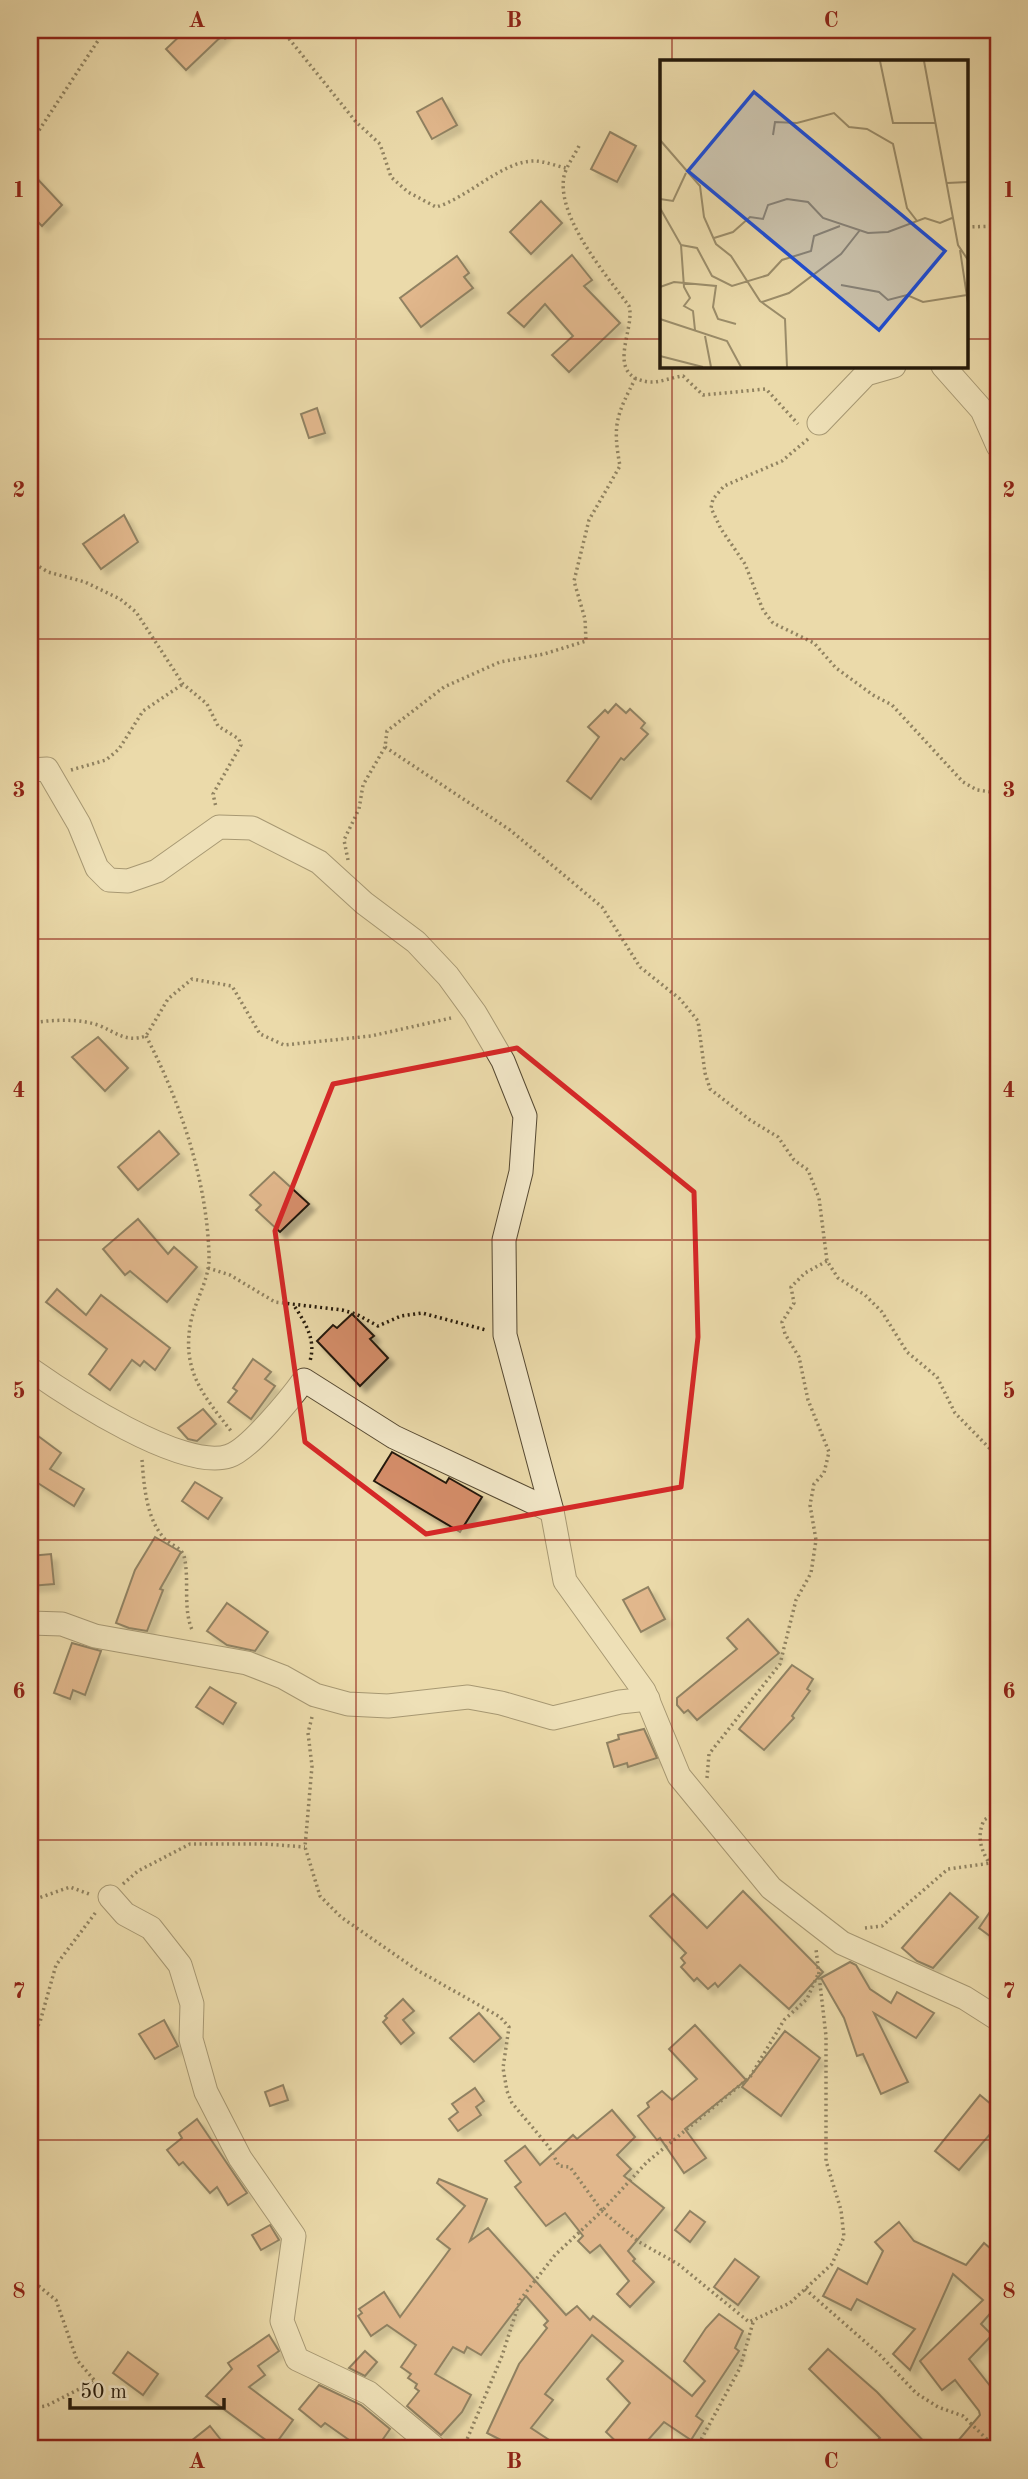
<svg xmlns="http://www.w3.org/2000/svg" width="1028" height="2479" font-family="'Old Standard TT',serif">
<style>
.building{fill:#d48d69;stroke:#24190a;stroke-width:2;filter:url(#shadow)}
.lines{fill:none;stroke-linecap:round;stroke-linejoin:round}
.street-casing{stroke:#564932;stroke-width:25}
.path{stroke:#24190a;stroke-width:3.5;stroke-dasharray:2 3.5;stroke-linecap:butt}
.street{stroke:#f2e7c8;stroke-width:23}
.marked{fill:none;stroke:#d62828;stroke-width:5;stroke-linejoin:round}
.grid{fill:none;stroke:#8f2418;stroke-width:2;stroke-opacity:0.55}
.inset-road{fill:none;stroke:#9b8d6a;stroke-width:2}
.view{fill:#1d4ed8;fill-opacity:0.15;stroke:#1d4ed8;stroke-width:3.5}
.inset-edge{fill:none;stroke:#24190a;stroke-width:3.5}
.neatline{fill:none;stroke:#8f2418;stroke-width:2.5}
.grid-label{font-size:23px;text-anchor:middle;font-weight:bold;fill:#8f2418}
</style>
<defs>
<filter id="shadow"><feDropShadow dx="6" dy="6" stdDeviation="2" flood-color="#0004"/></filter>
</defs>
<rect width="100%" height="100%" fill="#ebdaaa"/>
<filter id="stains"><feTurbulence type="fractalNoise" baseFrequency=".00286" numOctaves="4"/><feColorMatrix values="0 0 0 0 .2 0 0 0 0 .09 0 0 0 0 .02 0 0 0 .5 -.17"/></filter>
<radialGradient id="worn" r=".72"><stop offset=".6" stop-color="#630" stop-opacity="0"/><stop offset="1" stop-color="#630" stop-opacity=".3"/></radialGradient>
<g class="building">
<path d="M186 30H228L186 70 166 49Z"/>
<path d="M442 98 457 125 432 139 417 112Z"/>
<path d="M610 132 636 146 617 182 591 169Z"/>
<path d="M30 171 62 205 42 226 30 214Z"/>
<path d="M541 201 562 223 531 254 510 232Z"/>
<path d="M572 255 592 280 584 286 620 323 569 372 552 355 573 336 545 304 524 327 508 313Z"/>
<path d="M457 256 469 273 464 277 473 288 421 327 400 298Z"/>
<path d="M317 408 325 433 309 438 301 414Z"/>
<path d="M124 515 138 542 101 569 83 544Z"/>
<path d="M616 704 626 713 630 709 645 723 641 728 648 734 624 760 621 758 591 799 567 781 599 737 588 727 605 710 608 713Z"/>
<path d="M98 1037 128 1068 105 1091 72 1057Z"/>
<path d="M159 1131 179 1154 138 1190 118 1167Z"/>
<path d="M274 1172 309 1204 280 1232 256 1210 261 1205 250 1195Z"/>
<path d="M138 1219 168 1254 174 1247 197 1267 167 1302 130 1271 125 1275 103 1249Z"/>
<path d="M57 1289 86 1315 101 1295 170 1348 155 1370 144 1361 140 1366 132 1360 110 1390 89 1374 107 1349 46 1302Z"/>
<path d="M352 1314 374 1336 370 1339 388 1358 360 1386 317 1341 333 1325 337 1328Z"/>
<path d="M253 1359 271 1372 265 1379 275 1386 251 1419 228 1402 237 1391 233 1388Z"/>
<path d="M203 1409 216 1424 197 1441 188 1439 178 1428Z"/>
<path d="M30 1430 61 1453 50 1469 84 1489 74 1506 30 1478Z"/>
<path d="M392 1452 446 1483 449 1478 482 1497 460 1532 374 1481Z"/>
<path d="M195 1482 222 1498 208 1519 182 1501Z"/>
<path d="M155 1537 181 1552 160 1589 163 1590 147 1631 129 1628 116 1623 135 1570Z"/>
<path d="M51 1554 54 1584 30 1586V1556Z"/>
<path d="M648 1587 665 1619 641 1632 623 1600Z"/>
<path d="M227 1603 268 1632 255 1651 227 1645 207 1631Z"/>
<path d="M748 1619 779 1653 697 1720 688 1710 684 1713 677 1705V1698L737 1649 727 1638Z"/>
<path d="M72 1643 101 1651 85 1695 73 1690 70 1699 54 1693Z"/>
<path d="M792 1665 813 1679 807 1689 810 1691 792 1716 794 1718 764 1750 739 1729Z"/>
<path d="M210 1687 236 1703 223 1724 196 1707Z"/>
<path d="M644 1729 657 1758 628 1767 627 1763 614 1767 607 1743 619 1739 618 1735Z"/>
<path d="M743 1891 823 1972 789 2009 740 1965 718 1987 715 1983 708 1989 697 1978 694 1981 681 1967 685 1963 681 1958 686 1953 650 1916 673 1894 707 1928Z"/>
<path d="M950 1893 978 1917 933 1968 917 1961 902 1948Z"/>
<path d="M998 1900V1942L979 1928Z"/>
<path d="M850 1962 856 1965 870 1989 891 2003 897 1992 934 2013 916 2038 874 2013 908 2082 881 2094 863 2054 857 2056 844 2018 821 1978Z"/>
<path d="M403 1999 414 2011 403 2020 414 2033 401 2044 383 2022 387 2018 385 2016Z"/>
<path d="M479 2013 501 2038 474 2062 450 2038Z"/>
<path d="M164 2020 178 2046 155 2059 139 2034Z"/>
<path d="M695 2025 746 2080 685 2129 706 2158 684 2173 660 2138 657 2140 638 2116 649 2107 647 2103 662 2091 672 2100 697 2079 669 2049Z"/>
<path d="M785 2031 820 2058 781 2116 742 2087Z"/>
<path d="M283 2085 288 2100 270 2106 265 2092Z"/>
<path d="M475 2088 484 2101 476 2107 481 2115 458 2131 449 2119 458 2112 452 2104Z"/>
<path d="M980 2095 998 2110V2125L959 2170 935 2151Z"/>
<path d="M612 2110 635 2137 617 2155 631 2169 624 2176 664 2208 628 2251 635 2259 633 2261 654 2282 630 2307 617 2294 629 2281 600 2245 590 2253 578 2241 583 2236 565 2213 546 2226 515 2187 521 2182 505 2161 525 2146 540 2165 573 2135 577 2139Z"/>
<path d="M197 2119 247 2193 228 2205 217 2187 210 2193 183 2162 179 2165 167 2150 182 2138 179 2133Z"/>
<path d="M439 2179 487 2199 470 2241 488 2228 566 2315 577 2306 590 2320 593 2316 692 2396 705 2381 684 2361 706 2328 719 2314 743 2331 735 2348 739 2351 696 2416 703 2421 691 2440 664 2422 640 2449H624L606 2432 630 2403 607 2379 623 2361 592 2335 545 2394 553 2400 531 2428 563 2449H497L501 2440 487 2433 519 2364 547 2328 544 2325 548 2321 526 2296 481 2355 467 2347 464 2353 453 2347 435 2374 471 2395 462 2412 441 2435 407 2406 419 2391 415 2388 417 2384 408 2378 411 2374 401 2367 416 2345 387 2325 371 2336 358 2316 362 2313 359 2309 384 2292 400 2317 450 2249 437 2239 465 2206 437 2183Z"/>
<path d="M690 2211 705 2222 690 2242 675 2230Z"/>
<path d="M899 2222 914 2241 966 2265 984 2243 998 2255V2313L994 2309 981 2324 992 2335 969 2359 998 2396V2449H951L980 2415 979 2411 955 2380 942 2390 920 2361 983 2300 953 2274 910 2370 893 2354 915 2329 857 2299 851 2310 823 2296 838 2268 867 2284 883 2251 875 2242Z"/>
<path d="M270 2225 279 2240 261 2250 252 2235Z"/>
<path d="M735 2259 759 2277 738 2305 714 2287Z"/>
<path d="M269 2335 279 2351 258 2366 265 2375 249 2387 293 2420 274 2446 206 2396 232 2369 228 2363Z"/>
<path d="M828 2349 877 2392 931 2449H867L880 2438 809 2369Z"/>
<path d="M365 2351 377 2362 365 2376 349 2368Z"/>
<path d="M128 2352 158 2374 143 2395 113 2373Z"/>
<path d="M319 2385 361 2405 390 2429 376 2449H362L325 2423 321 2427 299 2409Z"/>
<path d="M210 2426 228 2449H181Z"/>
</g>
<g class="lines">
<g class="street-casing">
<g id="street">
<path d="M943 366 982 410 998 446"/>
<path d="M819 423 866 374 894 366"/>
<path d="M30 770 47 769 79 824 97 868 109 880 128 881 157 871 219 827 252 828 319 862 364 903 416 942 448 976 475 1013 503 1061 525 1116 521 1172 504 1240 505 1335 552 1511 565 1581 644 1691 679 1776 771 1888 842 1943 965 1998 998 2019"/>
<path d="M30 1369C67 1395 183 1472 229 1456 249 1450 291 1398 304 1380L394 1437 552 1511"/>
<path d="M30 1623 62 1624 95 1636 247 1663 283 1677 315 1695 348 1704 388 1706 468 1697 501 1703 553 1718 620 1702 648 1699"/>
<path d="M110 1897 125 1914 151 1928 180 1965 192 2004 191 2039 206 2092 240 2158 294 2236 282 2321 297 2359 369 2393 436 2449"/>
</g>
</g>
<g class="path">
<path d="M204 30C219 40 228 41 243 30"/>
<path d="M282 30 356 122 380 144 391 177 408 192 436 207C468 198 502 161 534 161 544 161 556 166 566 168"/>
<path d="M30 144 105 30"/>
<path d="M579 146C574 156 567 165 564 176 556 217 607 276 629 306 636 329 603 376 649 382 660 383 672 377 683 376L703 395 766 389 798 424"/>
<path d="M967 227 998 226"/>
<path d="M808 439 782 461 724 486 713 499 711 508 721 529 745 564 763 610 773 623 814 643 836 668 873 695 892 705 963 782 977 790 998 793"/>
<path d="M30 561 48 572 85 582 120 599 136 612 183 684 207 704 218 726 239 739 241 745 213 794 216 807"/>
<path d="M30 738 36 749"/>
<path d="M385 747 510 830 602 907 640 967 680 999 698 1021 705 1073 710 1089 750 1120 778 1137 794 1160 808 1170 819 1198 827 1261 838 1278 865 1295 882 1312 907 1352 937 1377 955 1413 998 1457"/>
<path d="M71 770 106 760 119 749 143 711 183 684"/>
<path d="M348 860 344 840 359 809 363 785 385 747 387 731 444 687 500 662 544 654 586 641 585 619 574 581 589 520 620 466C612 423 617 415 636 377"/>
<path d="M30 1023C52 1020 76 1018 98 1025 116 1032 125 1043 146 1036L168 999 192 979 232 986 260 1034 284 1045 371 1036 451 1018"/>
<path d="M146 1036C180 1101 207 1180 209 1255 210 1279 196 1298 191 1321 181 1370 203 1395 231 1431"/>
<path d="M208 1268 230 1275 275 1302 342 1310 356 1314 378 1326 401 1316 422 1313 486 1330"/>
<path d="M295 1307C306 1324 316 1340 310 1361"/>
<path d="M142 1460C144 1485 146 1518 164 1538 170 1545 181 1547 184 1556 190 1580 182 1609 193 1632"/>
<path d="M312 1717 308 1733 312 1766 305 1847 320 1896 341 1917 417 1970 500 2017 509 2027 503 2068 507 2091 512 2103 549 2147 559 2166 570 2167 602 2211 647 2162 750 2077 784 2020 807 1999 819 1972"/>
<path d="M707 1778 709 1754 780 1664 796 1600 811 1573 816 1540 810 1505 814 1484 824 1473 829 1452 808 1400 799 1357 785 1334 782 1322 794 1303 791 1287 805 1273 827 1261"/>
<path d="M988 1861C980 1847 977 1836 984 1820L998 1812"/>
<path d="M123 1884 138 1871 190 1844H265L305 1847"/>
<path d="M30 1901 70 1887 89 1894"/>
<path d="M865 1928 882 1926 948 1869 998 1862"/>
<path d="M30 2040 40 2022 56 1965 96 1912"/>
<path d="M30 2279 56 2300 77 2360 95 2381 46 2406 30 2408"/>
<path d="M805 2289 879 2354 916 2393 938 2407 963 2416 997 2449"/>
<path d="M463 2449 502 2356 520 2300 555 2255 602 2211 639 2242 678 2264 749 2322 790 2303 832 2264 844 2237 841 2210 826 2161V2036L816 1949"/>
<path d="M696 2449 740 2368 754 2319"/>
</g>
<use href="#street" class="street"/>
</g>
<path d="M0 0H1028V2479H0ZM517 1048 694 1192 698 1337 681 1487 426 1534 305 1442 275 1231 333 1084Z" fill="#ebdaaa" fill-opacity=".55" fill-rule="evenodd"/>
<path class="marked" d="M517 1048 694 1192 698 1337 681 1487 426 1534 305 1442 275 1231 333 1084Z"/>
<path class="grid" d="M356 30V2449M672 30V61M30 339H662M967 339H998M672 366V2449M30 639H998M30 939H998M30 1240H998M30 1540H998M30 1840H998M30 2140H998"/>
<g transform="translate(660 60)">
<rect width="308" height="308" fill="#ebdaaa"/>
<path class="inset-road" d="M220 1 233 63H275M264 1 298 185 308 200M113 75 115 62 137 63 174 53 189 67 207 69 233 84 247 148 257 161M0 80 40 126 44 157 56 184 71 196 100 241 125 259 127 307M287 123 308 122M0 139 13 141 26 113M0 148 21 185 24 227 30 238 24 246 33 251 35 270M54 178 73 172 90 157 103 159 108 145 127 139 148 142 163 158 208 173 228 172 265 158 280 163 292 158M21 185 37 188 52 216 72 226 108 215 122 200 151 191 154 176 180 166M300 190 308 243M181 225 219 232 228 240 247 235 263 242 307 235M0 227 14 222 56 226 53 247 58 259 76 264M102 242 129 233 181 194 200 170M0 259 67 281 81 307M45 276 51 307M0 296 43 307"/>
<path class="view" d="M94 32 285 191 219 270 28 111Z"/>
<rect width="308" height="308" class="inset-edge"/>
</g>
<rect width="1028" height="2479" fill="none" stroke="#ebdaaa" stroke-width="77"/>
<path d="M70 2398v10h154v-10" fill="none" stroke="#24190a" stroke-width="3.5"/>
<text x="80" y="2398" font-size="21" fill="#24190a" stroke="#f2e7c8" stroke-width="5" paint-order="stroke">50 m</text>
<rect x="38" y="38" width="952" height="2402" class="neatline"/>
<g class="grid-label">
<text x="197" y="27">A</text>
<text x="514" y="27">B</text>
<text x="831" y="27">C</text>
<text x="19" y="197">1</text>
<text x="1009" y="197">1</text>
<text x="19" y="497">2</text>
<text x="1009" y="497">2</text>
<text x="19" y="797">3</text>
<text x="1009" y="797">3</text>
<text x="19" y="1097">4</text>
<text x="1009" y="1097">4</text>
<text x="19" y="1398">5</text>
<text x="1009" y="1398">5</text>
<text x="19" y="1698">6</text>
<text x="1009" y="1698">6</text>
<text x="19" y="1998">7</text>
<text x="1009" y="1998">7</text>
<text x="19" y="2298">8</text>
<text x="1009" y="2298">8</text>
<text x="197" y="2468">A</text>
<text x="514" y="2468">B</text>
<text x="831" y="2468">C</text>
</g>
<rect width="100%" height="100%" filter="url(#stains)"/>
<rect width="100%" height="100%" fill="url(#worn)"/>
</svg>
